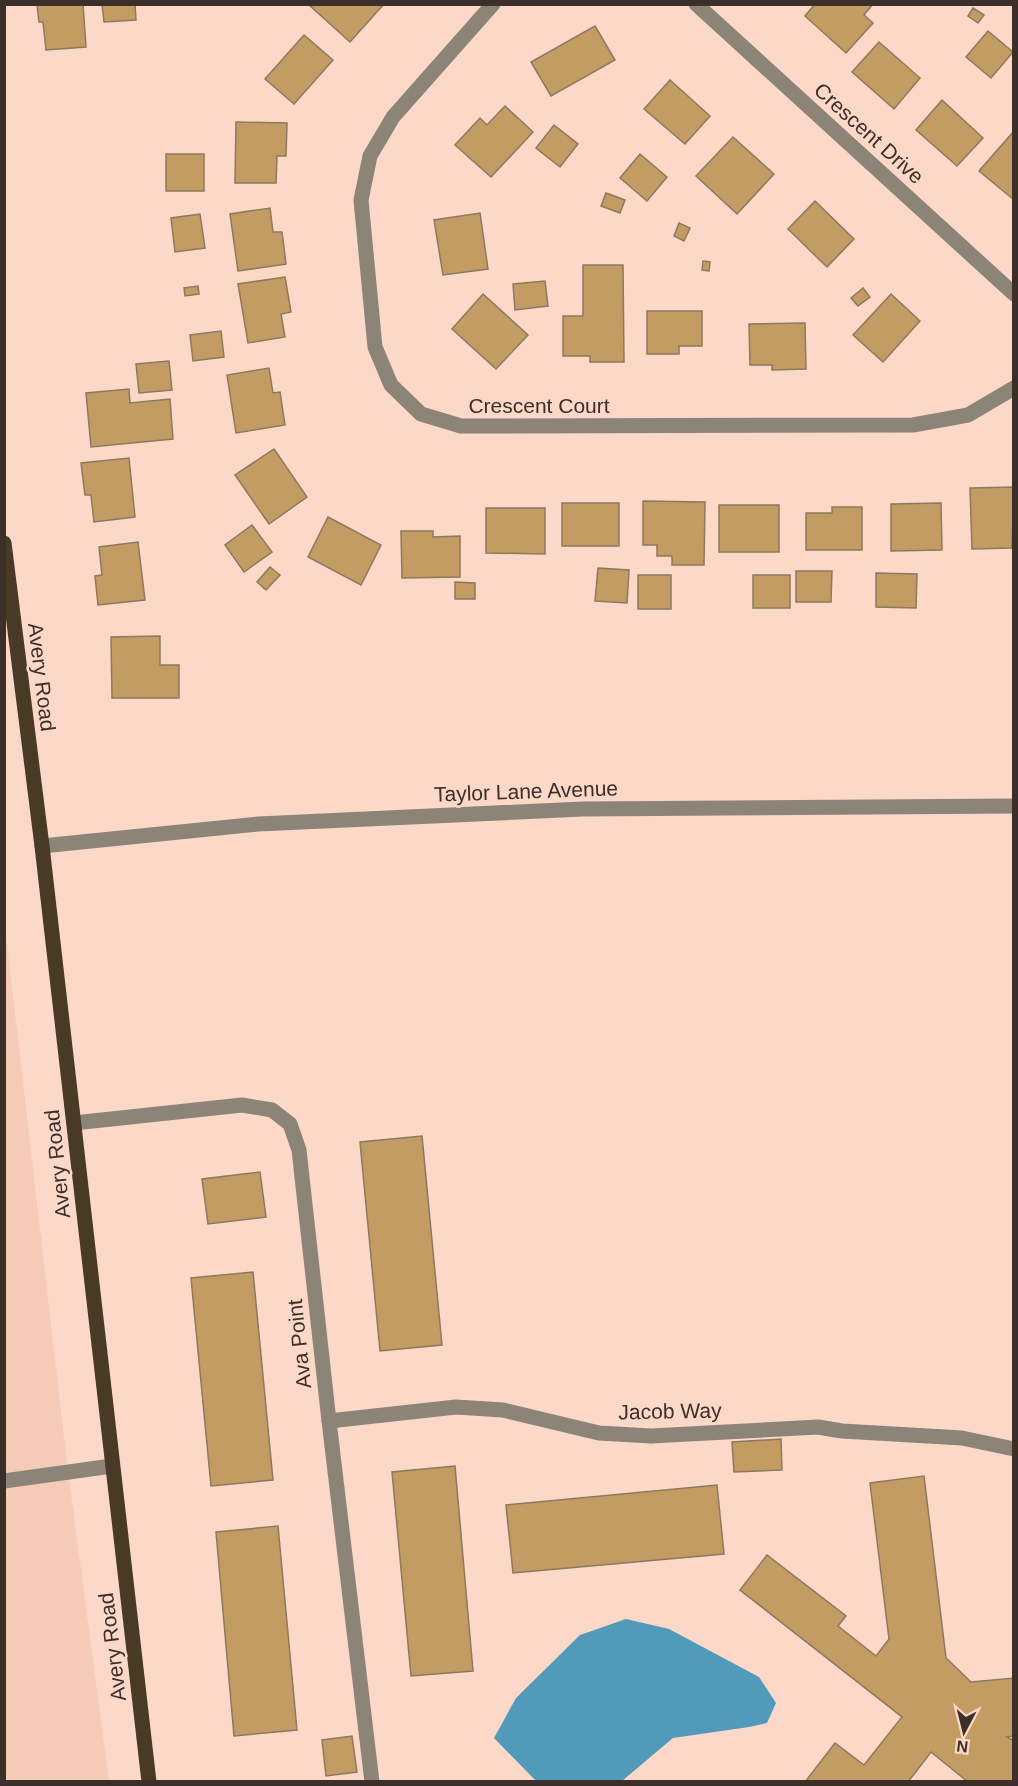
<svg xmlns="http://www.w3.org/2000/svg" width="1018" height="1786" font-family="Arial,sans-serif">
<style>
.built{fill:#f5cbb7}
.water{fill:#529aba}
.building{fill:#c39c63;stroke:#8d795e;stroke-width:1.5}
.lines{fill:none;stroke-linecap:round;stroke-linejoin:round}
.minor{stroke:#8d8478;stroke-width:15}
.major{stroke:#493a25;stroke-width:15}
.labels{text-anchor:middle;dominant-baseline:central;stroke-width:5;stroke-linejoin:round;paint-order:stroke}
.street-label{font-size:21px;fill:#3c2e28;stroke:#fcd8c8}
</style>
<rect width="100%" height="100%" fill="#fcd8c8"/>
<path class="built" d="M4 918 68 1472 109 1781H5Z"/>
<path class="water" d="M626 1619 669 1629 759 1677 776 1703 767 1723 749 1727 673 1738 622 1781H536L494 1738 516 1698 580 1635Z"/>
<g class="building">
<path d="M37 4H83L86 47 46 50 43 22H39Z"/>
<path d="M102 4H135L136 20 104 22Z"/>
<path d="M308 4H384L350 42Z"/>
<path d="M815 4H873L864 15 873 23 846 53 805 16Z"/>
<path d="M973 8 984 15 978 23 968 16Z"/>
<path d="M595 26 615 60 551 96 531 62Z"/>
<path d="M988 31 1013 52 991 78 966 57Z"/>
<path d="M304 35 333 60 294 104 265 79Z"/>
<path d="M879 42 920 78 894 109 852 72Z"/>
<path d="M670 80 710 116 685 144 644 109Z"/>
<path d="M942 100 983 138 957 166 916 130Z"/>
<path d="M505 106 533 132 491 177 455 145 480 118 487 125Z"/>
<path d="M236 122 287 123 286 156H277L276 183H235Z"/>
<path d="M554 125 578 144 560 167 536 148Z"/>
<path d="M1014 131V200L979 171Z"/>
<path d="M733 137 774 174 737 214 696 176Z"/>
<rect x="166" y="154" width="38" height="37"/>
<path d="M640 154 667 177 647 201 620 178Z"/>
<path d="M606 193 625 200 620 213 601 206Z"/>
<path d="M815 201 854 239 827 267 788 229Z"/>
<path d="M270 208 273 232H282L286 264 238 271 230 214Z"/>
<path d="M480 213 488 269 443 275 434 220Z"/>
<path d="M200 214 205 248 175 252 171 218Z"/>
<path d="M679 223 690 228 684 241 674 236Z"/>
<path d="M703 261 710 262 709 271 702 270Z"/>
<path d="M583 265H623L624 362H590V356H563V316H583Z"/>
<path d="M285 277 291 312 281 314 285 337 248 343 238 284Z"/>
<path d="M545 281 548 306 515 310 513 284Z"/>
<path d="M198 286 199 294 185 296 184 288Z"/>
<path d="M863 288 870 297 858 306 851 298Z"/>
<path d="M483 294 528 335 496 369 452 329Z"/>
<path d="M891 294 920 321 883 362 853 335Z"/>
<path d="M647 311H702V346H679V354H647Z"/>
<path d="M805 323 806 369 772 370V365H750L749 324Z"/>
<path d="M221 331 224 357 193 361 190 335Z"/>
<path d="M169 361 172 390 139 393 136 364Z"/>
<path d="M269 368 273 393 280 392 285 425 236 433 227 375Z"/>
<path d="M129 389 130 403 170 399 173 439 91 447 86 393Z"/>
<path d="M274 449 307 497 269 524 235 475Z"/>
<path d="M129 458 135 517 94 522 91 495H85L81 463Z"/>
<path d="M1014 487 1012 548 972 549 970 488Z"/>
<path d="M643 501 705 502 704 565H672V556H657V545H643Z"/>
<rect x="562" y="503" width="57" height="43"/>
<path d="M941 503 942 550 891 551V504Z"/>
<rect x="719" y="505" width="60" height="47"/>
<path d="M832 507H862V550H806V513H832Z"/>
<path d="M486 508H545V554L486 553Z"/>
<path d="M328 517 381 545 361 585 308 557Z"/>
<path d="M252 525 272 552 244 572 225 545Z"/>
<path d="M401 531H433V537L460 536V577L402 578Z"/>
<path d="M138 542 145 600 98 605 95 576 102 575 99 547Z"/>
<path d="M270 567 280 575 266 590 257 582Z"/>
<path d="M598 568 629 570 627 603 595 601Z"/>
<path d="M796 571H832L831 602H796Z"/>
<path d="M876 573 917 574 916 608 876 607Z"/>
<rect x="638" y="575" width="33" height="34"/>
<rect x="753" y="575" width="37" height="33"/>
<path d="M455 582 475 583V599H455Z"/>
<path d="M160 636V665H179V698H112L111 637Z"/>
<path d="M422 1136 442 1345 380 1351 360 1142Z"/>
<path d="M260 1172 266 1217 208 1224 202 1179Z"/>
<path d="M253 1272 273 1480 211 1486 191 1278Z"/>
<path d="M781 1439 782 1470 734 1472 732 1442Z"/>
<path d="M455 1466 473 1671 411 1676 392 1472Z"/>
<path d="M924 1476 946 1658 971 1682 1014 1678V1736L1007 1737 1014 1741V1782H968L931 1752 908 1782H805L835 1743 864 1765 902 1717 740 1590 767 1555 846 1616 838 1626 876 1656 889 1639 870 1483Z"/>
<path d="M717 1485 724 1554 513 1573 506 1505Z"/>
<path d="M278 1526 297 1730 234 1736 216 1532Z"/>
<path d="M352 1736 357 1772 326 1776 322 1740Z"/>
</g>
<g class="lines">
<g class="minor">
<path d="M493 4 393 117 370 156 361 200 375 347 391 385 421 414 461 426 913 425 968 415 1014 388"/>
<path d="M696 4 1014 294"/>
<path d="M42 846 258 824 583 809 1014 806"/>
<path d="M74 1123 242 1105 272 1110 290 1124 299 1150 329 1421 372 1782"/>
<path d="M329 1421 456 1407 503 1410 599 1433 651 1436 818 1427 842 1431 962 1438 1014 1449"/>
<path d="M4 1481 112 1466"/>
</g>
<path class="major" d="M4 543 42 846 149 1782"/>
</g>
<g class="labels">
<g class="street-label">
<text transform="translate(869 133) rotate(42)">Crescent Drive</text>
<text x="539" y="405">Crescent Court</text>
<text transform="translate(42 677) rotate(83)">Avery Road</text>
<text transform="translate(526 791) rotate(-2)">Taylor Lane Avenue</text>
<text transform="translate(57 1164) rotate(-96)">Avery Road</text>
<text transform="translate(299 1344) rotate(-96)">Ava Point</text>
<text transform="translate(670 1411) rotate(-1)">Jacob Way</text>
<text transform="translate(112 1647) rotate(-97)">Avery Road</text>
</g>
</g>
<rect width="1018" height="1786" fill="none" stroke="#3c2e28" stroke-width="12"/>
<g transform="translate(964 1732) rotate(187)" stroke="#fcd8c8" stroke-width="4.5" paint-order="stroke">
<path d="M0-4.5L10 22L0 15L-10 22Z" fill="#3c2e28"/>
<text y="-9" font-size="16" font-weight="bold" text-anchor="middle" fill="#3c2e28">N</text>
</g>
</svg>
